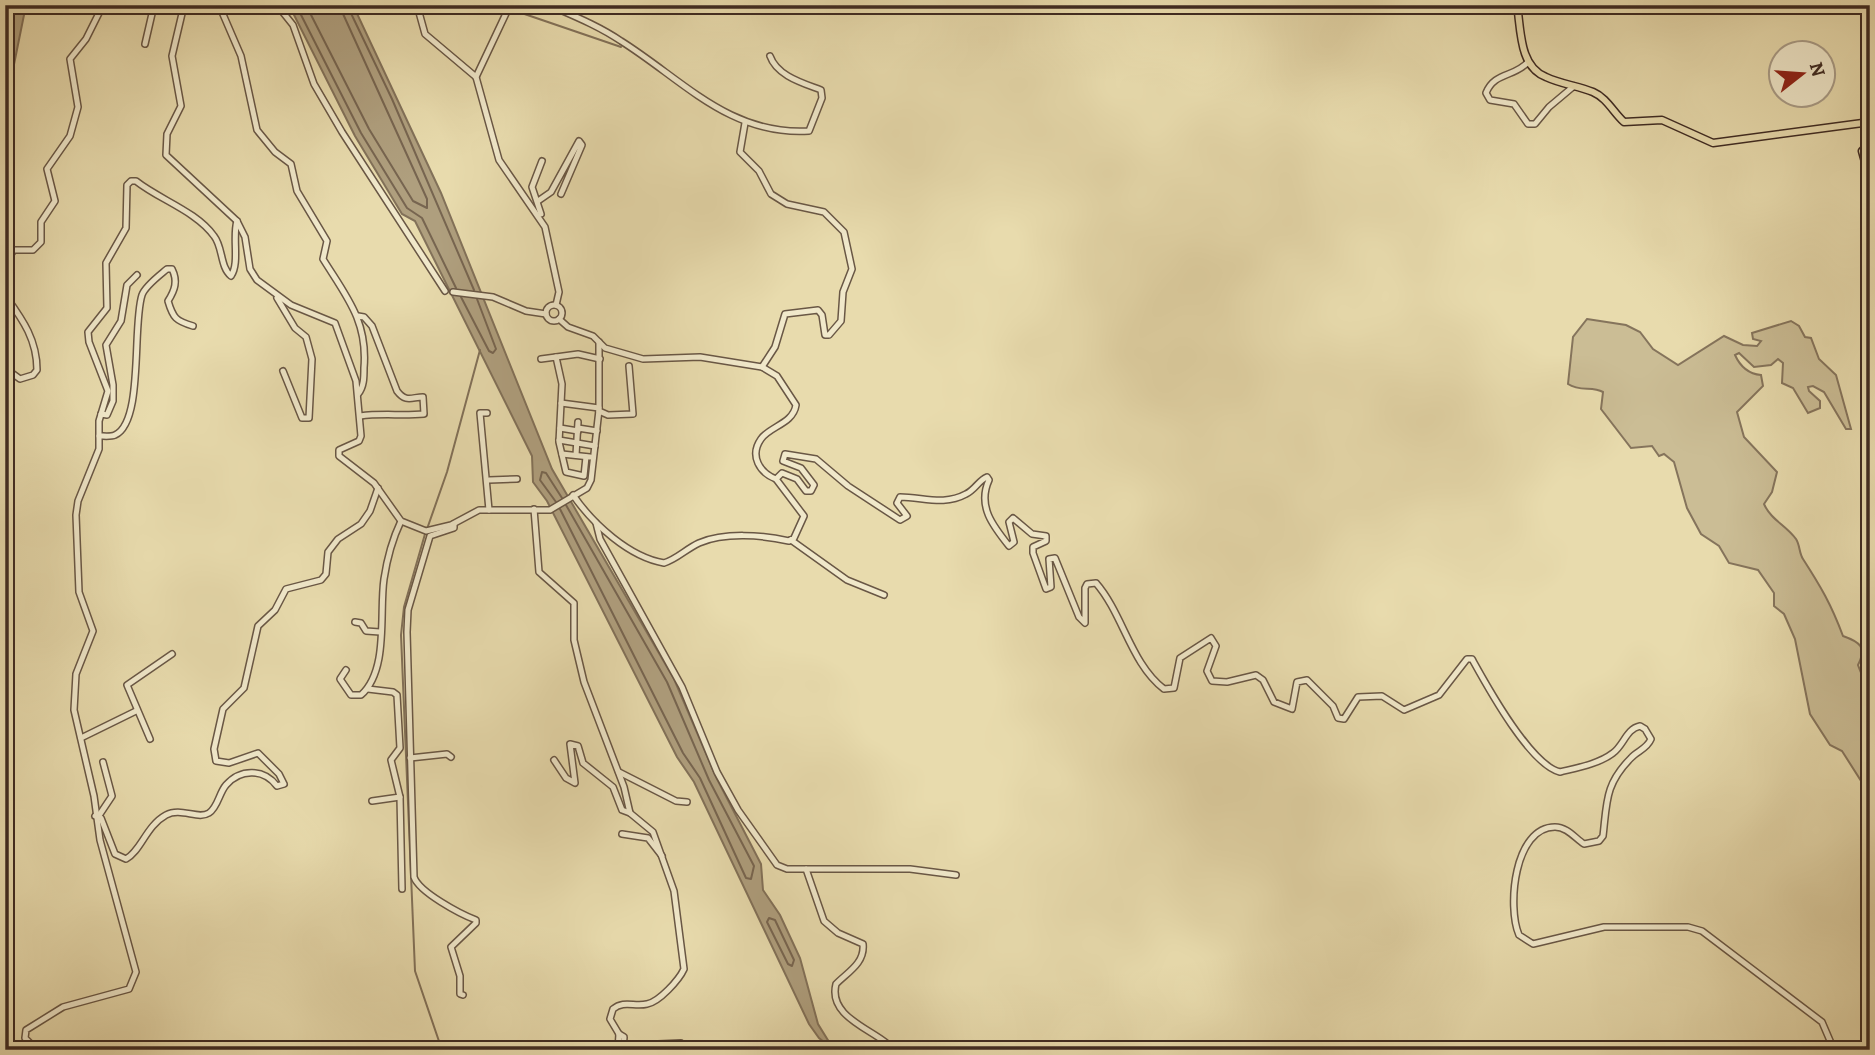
<svg xmlns="http://www.w3.org/2000/svg" width="1875" height="1055" font-family="Alegreya,serif">
<style>
.green{fill:#cbbd95;stroke:#85745c;stroke-width:2}
.water{fill:#af9f7e;stroke:#827159;stroke-width:2}
.lines{fill:none;stroke-linecap:round;stroke-linejoin:round}
.shore{stroke:#776550;stroke-width:2}
.stream{stroke:#827159;stroke-width:2}
.minor-casing{stroke:#695745;stroke-width:8}
.major-casing{stroke:#3f2b22;stroke-width:9}
.minor{stroke:#f0e8ca;stroke-width:5}
.major{stroke:#e8dbad;stroke-width:6}
</style>
<rect width="100%" height="100%" fill="#e8dbad"/>
<filter id="stains"><feTurbulence type="fractalNoise" baseFrequency=".00286" numOctaves="4"/><feColorMatrix values="0 0 0 0 .2 0 0 0 0 .09 0 0 0 0 .02 0 0 0 .5 -.17"/></filter>
<radialGradient id="worn" r=".72"><stop offset=".6" stop-color="#630" stop-opacity="0"/><stop offset="1" stop-color="#630" stop-opacity=".3"/></radialGradient>
<path class="green" d="M1587 319 1626 325 1640 332 1653 349 1678 365 1724 336 1743 345 1757 346 1761 341 1753 339 1752 333 1791 321 1799 326 1805 337 1811 338 1819 359 1836 375 1851 429H1846L1824 392 1813 386 1808 387 1809 391 1820 401V408L1808 413 1793 388 1782 383 1783 363 1778 359 1771 365 1754 367 1739 353 1735 355C1740 366 1749 374 1761 375L1763 386 1737 412 1744 437 1777 472 1772 492 1764 504C1771 520 1786 525 1796 539 1800 545 1799 553 1803 559 1821 587 1831 604 1843 636 1860 642 1867 647 1858 665L1870 696V795L1842 751 1830 745 1810 714 1795 639 1784 614 1774 606V593L1758 570 1729 563 1719 546 1701 534 1687 508 1674 462 1664 454 1659 456 1652 446 1631 448 1601 409 1603 392C1592 386 1580 392 1568 384L1573 337Z"/>
<g class="water">
<path d="M5 5H23L24 15 5 109Z"/>
<path d="M289 5H353L441 193 552 469 674 679 716 777 761 864 763 890 780 915 800 958 818 1024 834 1050 819 1038 809 1024 694 782 677 757 547 501 533 482 532 456 415 221 402 214 355 136Z"/>
</g>
<g class="lines">
<g class="shore">
<path d="M296 5 361 133 407 208 422 218 456 288"/>
<path d="M306 5 369 129 413 201 427 208V199L339 5"/>
<path d="M347 5 392 99 474 290"/>
<path d="M461 297 489 351 493 353 496 349 477 299"/>
<path d="M556 502 540 480 542 472 546 473 562 498"/>
<path d="M560 509 683 753 700 778 746 878 751 879 754 866 709 780 667 682 566 505"/>
<path d="M769 918 775 920 794 960 792 966 788 964 767 922Z"/>
</g>
<g class="stream">
<path d="M498 5 621 47"/>
<path d="M427 529 447 472 480 350"/>
<path d="M425 534 404 607 401 635 415 971 442 1050"/>
</g>
<g class="minor-casing">
<g id="minor">
<path d="M184 5 172 56 181 106 167 134 166 155 237 221 245 237 250 269 257 280 291 305 335 323 356 381 361 436 359 441 339 450V456L374 483 401 521 426 531 451 525 479 510H550L587 488 591 480 599 410V342"/>
<path d="M219 5 241 56 257 130 275 152 291 164 297 191 327 241 323 259C346 296 368 321 364 368 364 377 364 387 358 394"/>
<path d="M277 5 293 25 314 84 342 132 445 291"/>
<path d="M417 5 425 34 476 77"/>
<path d="M510 5 476 77 499 160 545 227 559 292 556 305"/>
<path d="M549 5C574 16 599 26 621 41 683 80 730 136 809 131L822 98 821 90C803 83 777 76 770 56"/>
<path d="M145 44 154 5"/>
<path d="M1528 62C1515 77 1494 72 1486 93L1490 100 1514 104 1528 124H1535L1549 107 1574 86"/>
<path d="M745 123 740 152 759 171 771 194 787 204 824 212 844 232 852 269 843 292 841 321 829 335H825L822 315 818 310 785 314 775 347 762 367"/>
<path d="M538 201 551 192 579 141 582 145 561 194"/>
<path d="M541 214 532 187 542 161"/>
<path d="M5 262 14 250H33L41 242V222L55 201 47 169 70 136 78 107 70 59 86 39 103 5"/>
<path d="M453 292 493 297 526 311 546 314"/>
<path d="M5 295C22 319 37 339 37 370L33 375 20 379 5 368"/>
<path d="M277 298 295 328 306 337 312 359 309 418H302L283 371"/>
<circle cx="554" cy="313" r="8"/>
<path d="M358 316 364 317 372 326 397 391C406 403 412 397 423 397L424 414C402 416 382 413 360 416"/>
<path d="M559 319 568 327 593 336 605 348 643 359 700 357 762 367 777 376 796 405C793 424 770 426 761 439 749 456 760 473 776 479"/>
<path d="M556 357 578 354 600 359"/>
<path d="M541 359 556 357 562 384 559 442 566 472 584 476 586 457"/>
<path d="M561 403 599 408"/>
<path d="M599 411 608 415 633 414 629 366"/>
<path d="M487 413H480L489 510"/>
<path d="M101 414 107 415 113 401V385L106 345 121 321 127 285 137 275"/>
<path d="M560 428 578 431"/>
<path d="M578 428 597 431"/>
<path d="M99 436C104 436 111 437 115 435 144 422 132 325 142 295 145 286 160 275 167 269H172C178 281 175 290 168 301 173 318 176 321 193 326"/>
<path d="M559 440 595 446"/>
<path d="M562 454 590 457"/>
<path d="M576 455 578 422"/>
<path d="M489 480 517 479"/>
<path d="M573 495C593 524 629 557 664 563 677 559 686 549 699 543 725 532 762 535 789 541L794 538 804 516 776 479 782 473 797 479 806 491H811L814 485 801 468 783 461 785 454 816 459 848 486 900 520 907 516 897 503 900 497C923 497 944 506 966 494 975 490 979 480 987 477L989 480C977 506 993 526 1009 546L1014 542 1009 522 1013 518 1032 534 1046 536V541L1033 547V553L1046 589 1051 587 1049 559 1055 558 1079 617 1085 623V588L1087 584 1096 583C1123 614 1131 664 1164 689L1174 688 1180 658 1211 638 1216 646 1207 671 1212 681 1227 682 1256 675 1263 680 1274 702 1292 709 1297 682 1307 680 1333 706 1338 718 1344 719 1358 697 1382 696 1404 710 1439 695 1467 659H1472C1487 686 1530 765 1560 772 1576 768 1599 764 1613 753 1624 745 1626 729 1640 726L1645 729 1651 739C1647 749 1637 751 1631 758 1605 784 1607 802 1603 836L1599 841 1584 844C1575 838 1567 827 1555 827 1514 827 1507 907 1519 935L1533 944 1604 927H1688L1702 931 1822 1022 1834 1050"/>
<path d="M534 509 539 572 574 603V640L584 682 624 787 630 813 653 832 674 891 684 969C679 980 659 1002 647 1004 634 1007 624 1000 613 1009L610 1019 619 1034 618 1050"/>
<path d="M596 523 600 539 682 687 717 772 738 810 777 865 787 869H910L956 875"/>
<path d="M454 524V528L430 536 408 610 407 632 414 877C419 892 460 914 476 920V923L451 947 460 976V994L463 995"/>
<path d="M791 540 847 580 884 595"/>
<path d="M355 622 361 623 366 631 380 632"/>
<path d="M346 670 340 679 351 695H361C389 670 379 613 384 579 387 559 392 540 401 521"/>
<path d="M368 689 393 692 397 695 400 748 391 760 400 797 372 801"/>
<path d="M81 738 136 711"/>
<path d="M150 739 127 685 172 654"/>
<path d="M410 758 447 754 451 757"/>
<path d="M554 760 566 778 575 783 570 744 578 746 583 763 613 787 622 810 630 813"/>
<path d="M619 772 676 801 687 802"/>
<path d="M400 797 402 889"/>
<path d="M95 816 101 818 115 854 126 859C141 851 146 826 166 815 181 807 198 820 209 813 218 807 219 793 226 785 241 768 264 769 277 786L284 784 279 774 258 753 229 763 216 761 214 749 223 709 244 688 258 626 275 610 286 589 321 580 326 574 328 552 338 539 361 524 370 511 378 488"/>
<path d="M98 817 112 796 103 762"/>
<path d="M622 834 648 838 662 856"/>
<path d="M806 869 824 921 838 933 863 944C865 963 848 972 836 984 827 1019 879 1031 894 1050"/>
<path d="M619 1034 624 1037 623 1050"/>
<path d="M72 1050 36 1049 25 1038 26 1030 63 1007 129 989 136 972 100 840 94 796 74 710 76 674 93 631 79 592 76 515 78 501 99 449V421L108 391 89 342 88 332 107 308 106 263 126 228 127 185 131 181H136C160 200 196 211 214 236 223 247 220 267 231 276 240 263 232 237 237 221"/>
<path d="M652 1050 658 1044 681 1043 688 1050"/>
<path d="M778 1050 782 1046"/>
</g>
</g>
<g class="major-casing">
<g id="major">
<path d="M1517 5C1521 29 1519 67 1546 77 1561 84 1578 86 1593 92 1607 98 1613 112 1624 122L1662 120 1713 143 1870 122"/>
<path d="M1870 143 1862 151 1870 180"/>
<path d="M1870 271C1863 293 1863 309 1870 332"/>
</g>
</g>
<use href="#minor" class="minor"/>
<use href="#major" class="major"/>
</g>
<rect width="1875" height="1055" fill="none" stroke="#e8dbad" stroke-width="28"/>
<rect x="7" y="7" width="1861" height="1041" fill="none" stroke="#3f2b22" stroke-width="3.5"/>
<rect x="14" y="14" width="1847" height="1027" fill="none" stroke="#3f2b22" stroke-width="2"/>
<g transform="translate(1802 74) rotate(73)"><circle r="33" fill="#f0e8ca" stroke="#a99c87" stroke-width="2"/>
<path d="M0-5L12 26L0 18L-12 26Z" fill="#8f2418"/>
<text y="-10" font-size="19" font-weight="bold" text-anchor="middle" fill="#3f2b22">N</text>
</g>
<rect width="100%" height="100%" filter="url(#stains)"/>
<rect width="100%" height="100%" fill="url(#worn)"/>
</svg>
